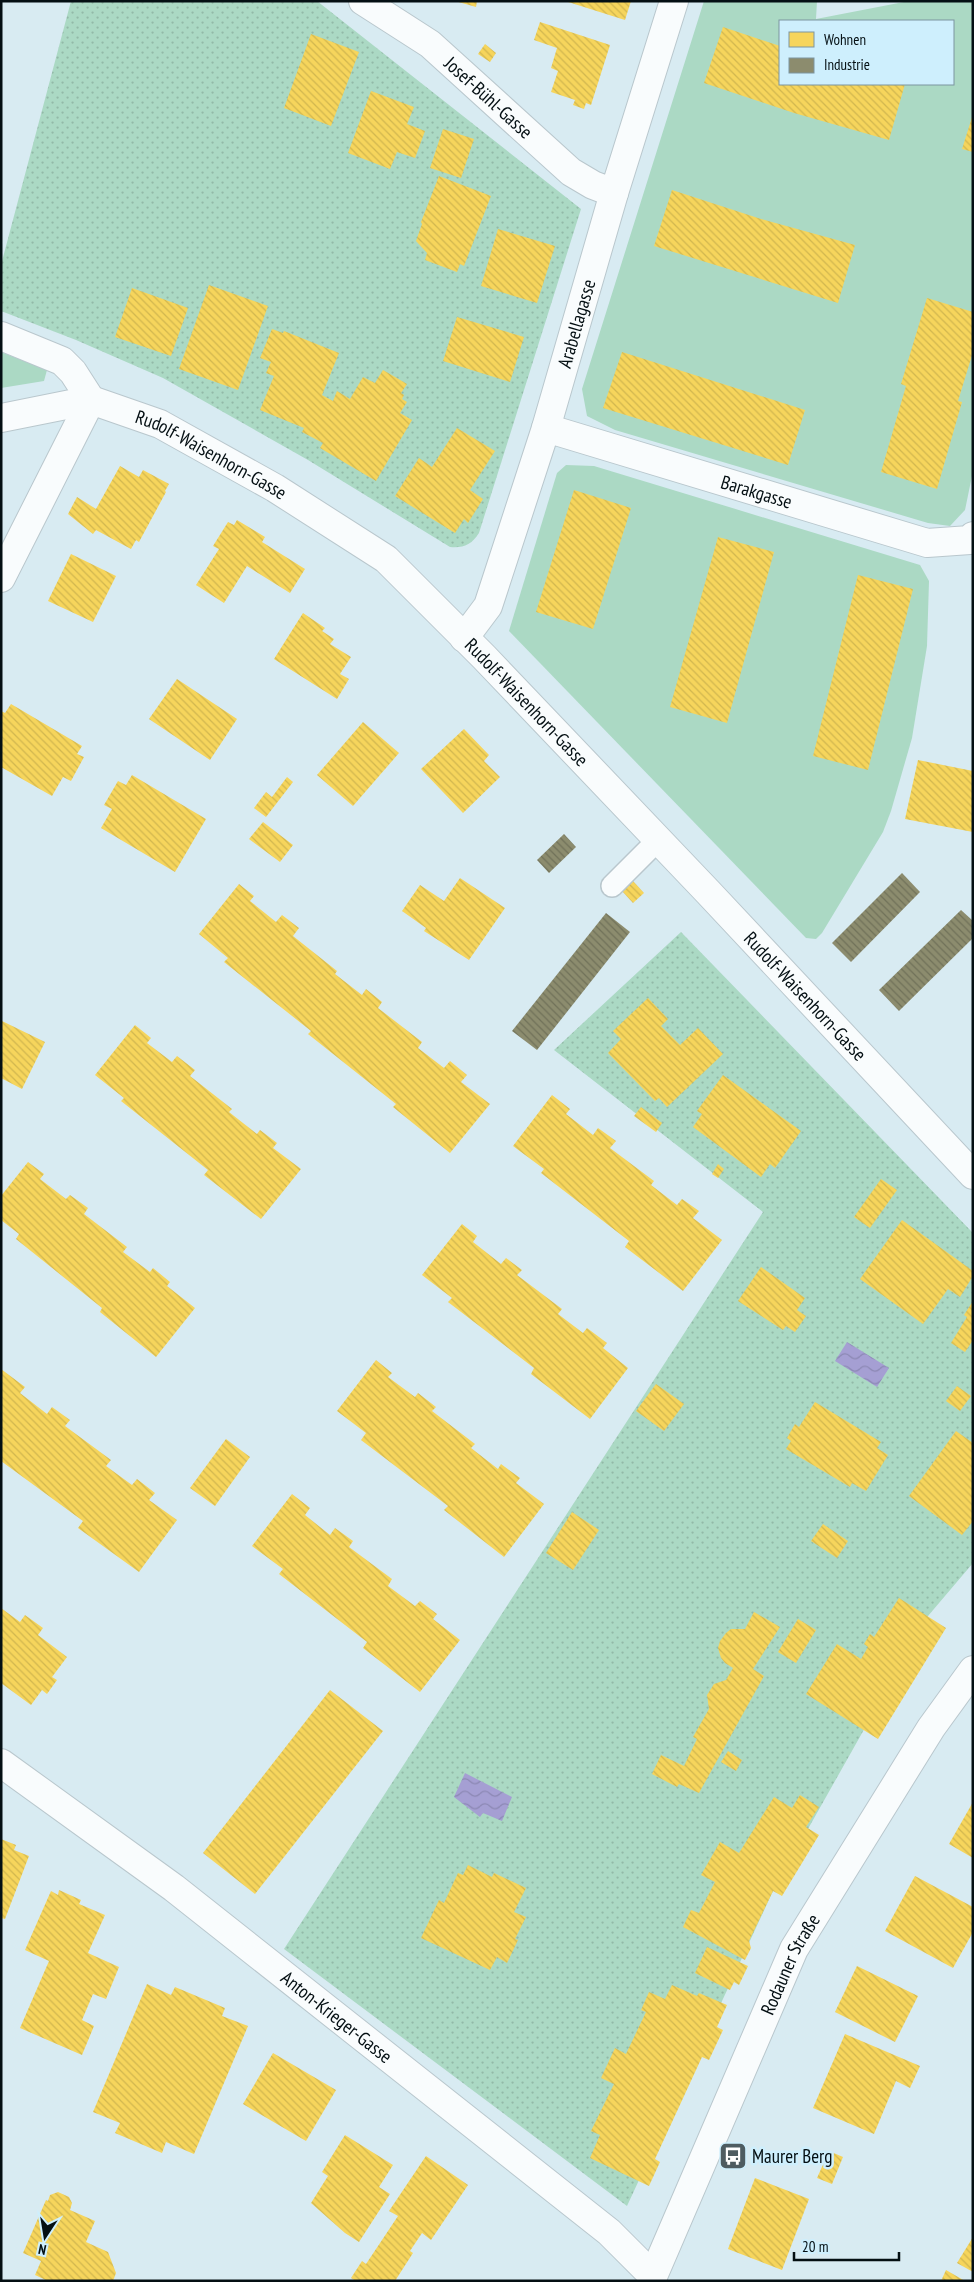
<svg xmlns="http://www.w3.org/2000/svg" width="974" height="2282" font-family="'PT Sans Narrow',sans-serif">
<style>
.grass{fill:#abd9c4;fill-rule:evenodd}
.garden{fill:url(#garden-dots)}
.water{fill:url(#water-waves)}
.homes{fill:url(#homes-back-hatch)}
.industry{fill:url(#industry-back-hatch)}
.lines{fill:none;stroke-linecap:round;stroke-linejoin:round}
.lane-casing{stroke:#b9c7cd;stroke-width:24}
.street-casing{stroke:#b9c7cd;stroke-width:30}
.secondary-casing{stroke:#b9c7cd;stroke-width:30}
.lane{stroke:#f9fcfd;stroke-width:21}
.street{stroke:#f9fcfd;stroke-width:28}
.secondary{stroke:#f9fcfd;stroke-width:28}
.labels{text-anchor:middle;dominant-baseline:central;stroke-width:5;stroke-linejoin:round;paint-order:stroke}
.street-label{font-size:19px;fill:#040f13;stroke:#ceeffd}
.poi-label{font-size:19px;fill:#040f13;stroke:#ceeffd;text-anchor:start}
</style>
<defs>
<pattern id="garden-dots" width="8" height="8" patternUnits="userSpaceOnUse" patternTransform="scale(1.25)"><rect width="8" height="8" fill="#abd9c4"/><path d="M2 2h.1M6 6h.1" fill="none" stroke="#92b9a8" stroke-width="1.8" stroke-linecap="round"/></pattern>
<pattern id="water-waves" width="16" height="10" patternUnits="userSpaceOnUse" patternTransform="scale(1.25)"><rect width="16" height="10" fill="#a59fd3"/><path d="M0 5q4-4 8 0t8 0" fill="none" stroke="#8c88b4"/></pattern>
<pattern id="homes-back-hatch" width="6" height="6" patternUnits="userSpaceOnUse" patternTransform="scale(1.25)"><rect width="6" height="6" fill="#f6d55c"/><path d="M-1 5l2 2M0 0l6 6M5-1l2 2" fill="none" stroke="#d1b64f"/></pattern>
<pattern id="industry-back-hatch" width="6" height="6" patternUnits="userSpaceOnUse" patternTransform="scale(1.25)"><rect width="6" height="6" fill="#8c8c6e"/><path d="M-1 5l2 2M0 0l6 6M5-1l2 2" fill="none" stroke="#707159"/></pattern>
</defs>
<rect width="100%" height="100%" fill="#d8ebf2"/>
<g class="grass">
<path d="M704 1H817L816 19 909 1H973V471L965 510 950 526 928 523 615 430 587 416 582 389ZM780 21H953V84H780Z"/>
<path d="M1 352 47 370 44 381 1 388Z"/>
<path d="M566 465 594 466 920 565 929 581 927 646 912 738 891 811 883 832 822 933 816 939 806 938 509 631 557 473Z"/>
</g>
<g class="garden">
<path d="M71 1H317L581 209 479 533C471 545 464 548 450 547L308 460 163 378 76 340 1 311V265Z"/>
<path d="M681 932 973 1233V1563L928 1616 773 1891 627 2206 284 1949 763 1212 554 1050Z"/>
</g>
<g class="water">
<path d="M847 1342 889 1368 877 1387 835 1361Z"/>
<path d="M465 1773 512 1797 502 1821 483 1813 480 1817 454 1797Z"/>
</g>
<g class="homes">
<path d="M455 1H477L476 7Z"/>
<path d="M565 1H631L625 20Z"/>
<path d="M540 22 610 45 591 105 586 103 584 109 573 105 575 100 551 92 558 71 551 68 557 48 534 40Z"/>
<path d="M723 27 780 46V84H905L889 140 794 113 704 83Z"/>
<path d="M311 34 359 52 331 126 284 108Z"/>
<path d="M485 44 496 53 490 62 478 54Z"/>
<path d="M371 91 414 107 407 124 425 131 415 158 397 152 390 169 348 153Z"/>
<path d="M973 114V152L962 149Z"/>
<path d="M443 129 474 139 461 178 430 168Z"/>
<path d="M439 176 491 196 464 266 460 264 457 272 425 260 427 253 416 241 422 224 421 222Z"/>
<path d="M672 190 761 219 855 245 838 303 654 246Z"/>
<path d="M498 229 555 246 537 303 481 286Z"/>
<path d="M209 285 268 306 238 390 179 369Z"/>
<path d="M132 288 188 308 171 356 115 337Z"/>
<path d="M927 298 973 312V352L958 401 962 402 937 489 881 472 906 386 901 384Z"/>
<path d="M457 317 524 337 510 382 443 361Z"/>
<path d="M272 329 283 333 284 331 339 353 322 395 333 401 337 391 350 399 363 377 375 383 383 370 407 384 401 393 404 395 402 399 407 402 400 413 412 420 376 481 320 448 323 443 302 432 304 428 260 410 274 376 266 373 271 362 260 358Z"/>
<path d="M622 352 805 410 788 465 603 408Z"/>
<path d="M457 428 495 451 470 490 483 499 468 523 464 519 455 533 395 496 419 458 432 467Z"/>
<path d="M120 466 139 477 143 470 169 484 165 491 166 492 139 542 136 540 131 549 96 530 93 534 68 514 77 497 96 509Z"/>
<path d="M574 490 631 508 593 629 536 612Z"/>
<path d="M237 520 265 537 262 542 305 569 290 593 247 566 224 603 196 585 219 549 213 546 228 522 234 525Z"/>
<path d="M718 537 774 552 727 723 670 707Z"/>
<path d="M71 554 116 576 93 622 48 601Z"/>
<path d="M858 575 913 589 868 770 813 756Z"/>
<path d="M303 613 325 628 322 631 334 639 330 644 351 657 340 674 349 679 337 699 274 659Z"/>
<path d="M177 679 237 719 210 760 149 719Z"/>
<path d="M11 704 82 746 77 754 84 757 71 781 63 777 52 796 1 767V711L5 713Z"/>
<path d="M363 722 399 753 353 806 317 775Z"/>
<path d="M464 729 489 755 484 761 500 777 463 813 421 769Z"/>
<path d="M918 760 973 771V832L905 819Z"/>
<path d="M132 775 206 819 175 872 101 828 112 809 104 805 118 781 126 785Z"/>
<path d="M287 777 293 782 266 817 254 808 266 792 272 797Z"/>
<path d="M263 822 293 845 280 862 249 839Z"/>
<path d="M460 878 505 908 469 960 424 931 426 928 402 911 420 885 444 901Z"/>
<path d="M633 881 644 893 633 903 622 891Z"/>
<path d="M239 884 254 896 250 901 276 922 282 915 299 928 293 936 337 971 335 974 362 995 366 989 382 1002 378 1008 422 1042 418 1048 444 1068 450 1061 467 1075 461 1082 490 1104 450 1153 393 1107 396 1104 308 1034 311 1031 224 962 228 958 199 934Z"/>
<path d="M648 998 668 1019 661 1026 680 1045 698 1028 723 1054 667 1107 659 1098 655 1101 608 1053 621 1039 613 1031Z"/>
<path d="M2 1021 45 1042 22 1089 1 1078Z"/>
<path d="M135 1025 151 1038 147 1043 172 1062 177 1056 195 1070 190 1076 232 1109 229 1112 257 1134 260 1130 277 1143 273 1148 301 1169 261 1219 204 1175 208 1170 121 1101 124 1098 95 1075Z"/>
<path d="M723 1075 801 1131 775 1168 770 1164 761 1177 693 1127 702 1114 697 1111Z"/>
<path d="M552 1095 570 1109 566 1114 593 1135 598 1128 616 1141 610 1148 654 1181 651 1185 677 1205 682 1199 699 1211 693 1218 722 1240 683 1291 625 1247 629 1241 541 1173 544 1169 513 1146Z"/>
<path d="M641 1107 662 1123 656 1132 634 1116Z"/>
<path d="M28 1162 44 1174 40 1179 66 1199 70 1195 88 1208 84 1214 127 1247 123 1252 150 1272 153 1268 170 1282 167 1286 195 1308 156 1357 100 1312 102 1308 16 1239 19 1234 1 1220V1196Z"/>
<path d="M718 1164 724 1169 718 1178 712 1174Z"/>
<path d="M881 1179 897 1190 870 1228 854 1217Z"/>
<path d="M902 1220 973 1271V1276L960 1297 948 1289 923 1324 860 1279Z"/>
<path d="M462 1224 477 1236 473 1242 501 1264 506 1258 522 1270 517 1275 562 1309 558 1314 583 1333 587 1328 607 1343 603 1348 628 1368 590 1419 531 1374 534 1368 448 1302 452 1298 422 1275Z"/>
<path d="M761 1267 805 1298 797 1310 806 1316 795 1332 786 1326 783 1330 738 1301Z"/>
<path d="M973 1301V1340L965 1352 951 1343 967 1317 964 1315Z"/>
<path d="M376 1360 392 1373 388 1377 415 1397 418 1393 436 1407 432 1411 475 1444 471 1448 498 1469 501 1464 520 1478 516 1483 544 1504 504 1557 444 1510 448 1506 361 1440 366 1433 337 1411Z"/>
<path d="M1 1369 25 1387 20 1393 47 1414 52 1407 70 1420 65 1426 111 1460 106 1466 132 1485 137 1479 155 1493 149 1500 177 1520 139 1572 78 1528 83 1521 1 1461Z"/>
<path d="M656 1384 684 1404 664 1431 636 1411Z"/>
<path d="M957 1386 971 1396 960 1411 946 1401Z"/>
<path d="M815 1402 881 1442 877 1448 888 1455 866 1491 852 1483 850 1487 786 1449 791 1441 787 1438 795 1424 799 1427Z"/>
<path d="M956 1431 973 1443V1521L962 1535 909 1496Z"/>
<path d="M226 1439 250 1457 215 1506 190 1488Z"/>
<path d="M292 1494 310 1508 305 1515 330 1535 335 1528 353 1541 349 1547 392 1579 388 1586 415 1606 420 1601 437 1614 433 1619 460 1640 420 1692 363 1648 367 1642 279 1574 283 1569 252 1546Z"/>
<path d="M572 1512 599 1530 573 1570 546 1553Z"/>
<path d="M823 1524 848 1541 837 1558 811 1541Z"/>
<path d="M899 1598 946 1628 878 1739 806 1694 837 1644 861 1659 868 1647 864 1644 870 1634 874 1637Z"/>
<path d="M1 1608 20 1622 25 1615 43 1628 38 1635 67 1657 52 1677 57 1680 47 1694 42 1690 31 1705 1 1683Z"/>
<path d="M754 1612 780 1627 753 1669 764 1676 699 1793 679 1784 677 1787 652 1774 661 1755 684 1766 697 1739 693 1737 709 1709 707 1695 714 1684 726 1680 733 1668 725 1663 721 1658 718 1648 720 1641 726 1633 731 1629H745Z"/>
<path d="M798 1619 816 1630 796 1663 778 1652Z"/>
<path d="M330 1690 383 1731 255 1894 203 1853Z"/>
<path d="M728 1751 742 1760 736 1771 721 1762Z"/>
<path d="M800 1795 819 1807 806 1827 819 1835 782 1896 773 1891 749 1941 751 1948 745 1960 683 1927 691 1910 699 1913 715 1882 701 1875 720 1842 739 1853 774 1797 792 1808Z"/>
<path d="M973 1802V1858L949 1844Z"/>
<path d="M1 1839 16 1845 14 1850 29 1856 5 1919 1 1918Z"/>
<path d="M468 1865 492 1877 494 1873 526 1888 514 1912 526 1917 515 1939 518 1940 507 1963 497 1957 490 1970 421 1938 439 1900 444 1903 458 1873 463 1875Z"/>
<path d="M915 1876 973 1907V1932L953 1968 885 1931Z"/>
<path d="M59 1890 81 1900 79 1904 105 1915 88 1953 119 1967 106 1999 93 1994 82 2020 94 2026 82 2055 20 2028 49 1961 25 1950 51 1891 58 1895Z"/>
<path d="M707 1947 748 1966 739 1985 734 1982 730 1990 695 1973Z"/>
<path d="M857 1966 918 1996 895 2042 835 2012Z"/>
<path d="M147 1984 171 1995 175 1987 225 2008 222 2016 248 2026 194 2154 166 2142 162 2153 115 2133 120 2123 93 2112Z"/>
<path d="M672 1985 697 1996 699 1993 727 2005 717 2027 723 2030 709 2060 702 2057 655 2159 660 2162 649 2186 590 2158 600 2135 591 2131 614 2084 601 2078 615 2048 626 2054 646 2012 641 2010 649 1992 665 1999Z"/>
<path d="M845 2034 920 2066 910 2088 896 2081 874 2134 813 2108Z"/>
<path d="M273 2053 336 2090 306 2141 243 2104Z"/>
<path d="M345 2135 393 2165 379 2187 390 2194 359 2242 345 2233 311 2203 328 2176 322 2172Z"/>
<path d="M829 2151 843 2157 832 2184 817 2178Z"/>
<path d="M426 2156 468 2185 431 2240 422 2233 410 2251 413 2253 395 2281H356L351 2278 362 2261 366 2264 398 2216 389 2211Z"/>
<path d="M755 2178 809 2199 782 2270 728 2249Z"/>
<path d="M58 2192 69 2197 72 2203 70 2210 95 2221 86 2242 108 2252 116 2273 113 2281H48L35 2275 41 2261 23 2253 46 2200 48 2201 50 2195Z"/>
<path d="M973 2237V2272L957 2263Z"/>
<path d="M946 2270 965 2281H941Z"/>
</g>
<g class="industry">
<path d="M564 834 576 847 549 873 537 860Z"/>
<path d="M902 873 920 892 851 962 832 943Z"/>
<path d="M961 910 973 921V938L899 1011 879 990Z"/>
<path d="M606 913 630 932 537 1050 512 1031Z"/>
</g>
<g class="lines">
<g class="lane-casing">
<path id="lane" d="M612 886 658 840"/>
</g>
<g class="street-casing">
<g id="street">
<path id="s1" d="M363 1 430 44 571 172 593 185 614 193"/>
<path d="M1 336 62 361 73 372 91 400 1 578"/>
<path id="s2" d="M546 428 927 543 970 540 973 536"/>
<path id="s3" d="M464 638 488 606 546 428 614 193 674 1"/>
<path id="s4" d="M1 1763 174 1888 609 2232 653 2276"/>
</g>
</g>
<g class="secondary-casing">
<g id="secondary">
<path id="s5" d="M1 418 91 400 160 424 275 488 386 559 484 657 708 892 973 1175"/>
<path id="s6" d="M651 2281 794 1949 931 1728 973 1670"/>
</g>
</g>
<use href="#lane" class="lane"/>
<use href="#street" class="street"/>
<use href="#secondary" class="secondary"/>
</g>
<defs>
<g id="bus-square" transform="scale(1.4375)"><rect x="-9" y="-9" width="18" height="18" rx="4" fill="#4e5c61" stroke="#ceeffd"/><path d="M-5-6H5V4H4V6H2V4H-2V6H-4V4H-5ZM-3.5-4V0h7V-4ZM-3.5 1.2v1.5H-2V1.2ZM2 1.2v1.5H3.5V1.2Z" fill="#fff"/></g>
</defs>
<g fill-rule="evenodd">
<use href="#bus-square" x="733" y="2156"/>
</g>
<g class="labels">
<g class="street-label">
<text stroke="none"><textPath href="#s1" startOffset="159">Josef-Bühl-Gasse</textPath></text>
<text stroke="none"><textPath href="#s3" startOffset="336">Arabellagasse</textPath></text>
<text stroke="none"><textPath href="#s5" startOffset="224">Rudolf-Waisenhorn-Gasse</textPath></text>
<text stroke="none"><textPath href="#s2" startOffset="220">Barakgasse</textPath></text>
<text stroke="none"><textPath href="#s5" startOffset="629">Rudolf-Waisenhorn-Gasse</textPath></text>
<text stroke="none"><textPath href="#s5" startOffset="1034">Rudolf-Waisenhorn-Gasse</textPath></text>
<text stroke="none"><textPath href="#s6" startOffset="346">Rodauner Straße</textPath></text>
<text stroke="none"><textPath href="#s4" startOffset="421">Anton-Krieger-Gasse</textPath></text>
</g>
<g class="poi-label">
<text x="752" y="2156">Maurer Berg</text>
</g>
</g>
<rect width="974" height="2282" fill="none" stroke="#040f13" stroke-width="5"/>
<rect x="779" y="20" width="175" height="65" fill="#ceeffd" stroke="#7d959f"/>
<rect x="789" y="32" width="25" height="15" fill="#f6d55c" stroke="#7d959f"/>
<text x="824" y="45" font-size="15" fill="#040f13">Wohnen</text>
<rect x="789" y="58" width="25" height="15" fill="#8c8c6e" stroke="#7d959f"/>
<text x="824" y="70" font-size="15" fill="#040f13">Industrie</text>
<g transform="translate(45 2237) rotate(192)" stroke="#ceeffd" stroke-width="4" paint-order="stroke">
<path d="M0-4L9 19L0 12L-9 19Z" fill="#040f13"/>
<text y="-8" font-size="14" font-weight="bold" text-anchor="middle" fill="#040f13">N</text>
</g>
<path d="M794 2252v8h105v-8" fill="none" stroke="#040f13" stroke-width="2.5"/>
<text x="802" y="2252" font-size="15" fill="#040f13" stroke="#ceeffd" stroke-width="4" paint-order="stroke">20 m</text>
</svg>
